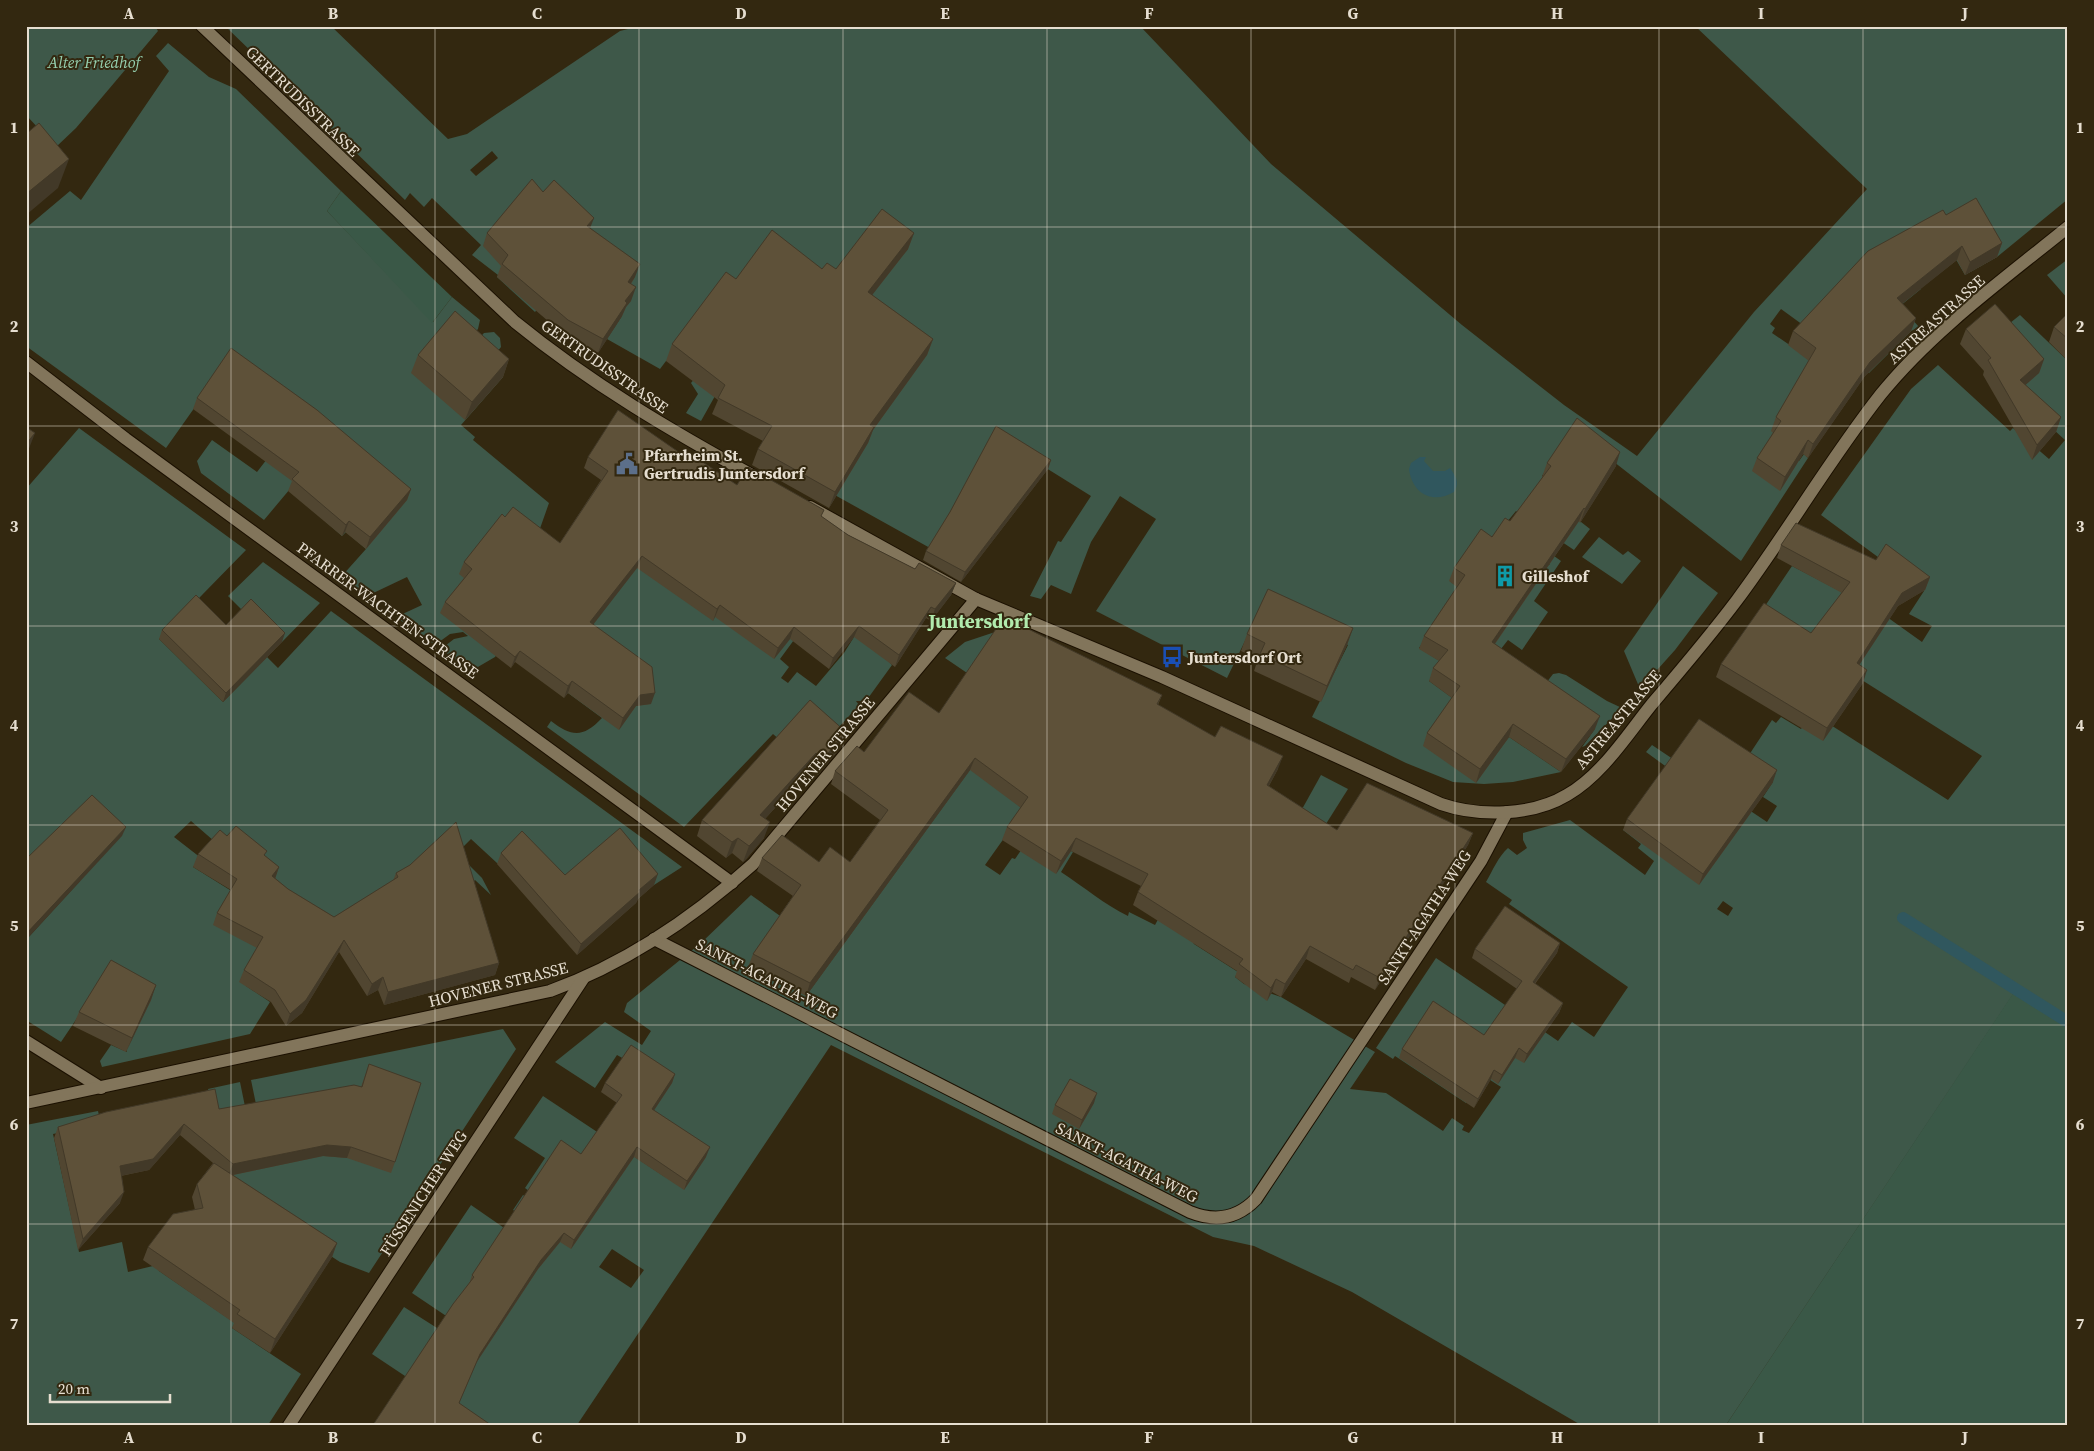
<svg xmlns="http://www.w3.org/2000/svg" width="2094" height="1451" font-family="'Source Serif 4',serif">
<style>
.green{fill:#3e5849;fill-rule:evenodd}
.forest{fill:#3a5847}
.water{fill:#30575e}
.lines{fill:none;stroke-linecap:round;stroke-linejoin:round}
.stream{stroke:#30575e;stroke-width:12}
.minor-casing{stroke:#1b1000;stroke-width:14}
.tertiary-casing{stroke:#1b1000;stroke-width:14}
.minor{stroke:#82755b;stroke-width:12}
.tertiary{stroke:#82755b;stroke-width:12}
.wall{fill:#514631}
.shaded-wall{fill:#423928}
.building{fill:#5e5139;stroke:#423928}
.grid{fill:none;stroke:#e6ded0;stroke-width:1;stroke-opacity:0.55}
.labels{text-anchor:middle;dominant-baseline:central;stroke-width:4;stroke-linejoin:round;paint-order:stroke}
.park-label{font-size:16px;font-style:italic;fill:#95cfaf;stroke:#332810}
.street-label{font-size:16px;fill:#e6ded0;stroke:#332810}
.poi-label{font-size:16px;font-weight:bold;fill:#e6ded0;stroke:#332810;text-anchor:start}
.quarter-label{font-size:19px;font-weight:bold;fill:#b1eaad;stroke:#332810}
.neatline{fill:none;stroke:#e6ded0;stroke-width:2}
.grid-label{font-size:16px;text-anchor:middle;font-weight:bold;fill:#e6ded0}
</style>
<rect width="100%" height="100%" fill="#332810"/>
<g class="green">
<path d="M26 26H155L158 31 76 128 56 147 26 115Z"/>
<path d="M225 26H331L448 139 467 134 620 31 640 26H1140L1271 164 1462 325 1564 405 1637 456 1754 312 1867 189 1695 26H2068V199L1997 257 1965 275 1954 256 1913 278 1921 289 1900 306 1919 327 1911 331 1869 373 1781 309 1770 324 1775 328 1772 333 1813 361 1791 445 1799 461 1804 454 1808 458 1741 561 1573 430 1542 476 1546 480 1539 489 1590 529 1574 550 1516 511 1507 522 1561 561 1534 601 1548 612 1522 650 1508 640 1493 659 1456 647 1429 681 1455 700 1475 782 1509 737 1561 772 1513 782 1484 784 1453 782 1406 763 1312 717 1348 645 1345 644 1262 606 1227 678 1096 611 1156 519 1120 496 1091 542 1071 594 1051 585 1041 599 1030 596 1058 541 1061 542 1091 496 993 435 930 548 815 484 817 354 908 249 830 286 729 371 701 421 686 413 698 394 691 383 711 358 666 361 660 369 607 339 622 316 564 276 535 312 497 277 498 275 472 255 481 245 432 198 424 207 410 193 405 200ZM492 151 498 158 476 176 470 170ZM1550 564 1438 660 1419 648 1460 589 1450 581Z"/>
<path d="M168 43 209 77 236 89 341 191 327 211 433 322 452 297 480 320 478 329 465 343 470 348 484 333 494 332 500 338 501 347 488 363 503 377 461 425 475 437 473 440 549 503 537 537 556 551 635 544 802 629 780 659 789 667 781 678 788 683 797 672 816 686 844 653 859 629 892 665 866 701H856L859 705 830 737 781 741 773 734 684 827 547 727 551 721C572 737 583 738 602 718L568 693 520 625 495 657 471 671 441 649 454 639 468 636 463 632 450 634 435 645 396 617 422 605 407 577 367 596 341 577 366 549 346 532 342 536 310 508 321 452 264 520 201 473 197 461 212 440 257 472 267 459 195 407 166 448 26 346V228L70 191 81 200 169 71 156 56Z"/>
<path d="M2068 259V299L2047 275Z"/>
<path d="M2020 315 2068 361V1026L2014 993 1726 1425H1581L1352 1292 1254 1246 1213 1237 831 1045 577 1425H437L408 1378 372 1354 404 1307 459 1342 467 1330 412 1293 471 1205 526 1243 538 1226 513 1210 523 1195 526 1197 529 1191 525 1188 545 1158 514 1138 543 1096 665 1177 659 1125 624 1059 617 1055 595 1088 555 1062 605 1022 642 1045 651 1031 624 1012 627 1003 701 943 751 895 811 938 806 996 972 767 1024 810 985 865 1000 875 1012 858 1015 859 1024 846 1037 834 1073 852 1061 872C1084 887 1105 905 1128 916L1129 912 1155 925 1169 899 1194 944 1238 972 1235 977 1244 984 1281 997 1375 1052 1350 1089 1386 1093 1443 1131 1452 1118 1464 1126 1462 1130 1469 1133 1501 1087 1484 1076 1466 1103 1395 1056 1393 1059 1376 1048 1436 958 1558 1041 1572 1022 1594 1037 1628 987 1509 904 1512 900 1486 882C1493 870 1498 857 1508 848L1517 855 1527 848 1523 840V833L1570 820 1645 875 1654 861 1638 848 1641 844 1623 830 1668 768 1646 752 1652 745 1767 822 1777 806 1763 797 1773 782 1747 758 1772 720 1776 723 1781 717 1801 729 1812 713 1948 800 1982 756 1759 615 1792 566 1880 612 1922 642 1932 626 1909 614 1924 591 1821 515 1911 389 1938 365 2010 431 2013 428 2049 459 2065 440 2030 408 2000 331ZM1723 901 1733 908 1728 916 1717 909ZM612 1249 644 1270 631 1288 599 1267Z"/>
<path d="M79 428 246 550 159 639 223 702 267 657 278 668 331 611 682 867 654 885 564 884 497 863 471 839 457 853 482 878 491 895 475 880 447 907 330 929 222 848 191 821 174 837 201 858 193 867 238 895 279 933 246 986 270 1002 250 1034 102 1067 100 1061 111 1045 127 1052 106 975 61 1042 26 1020V940L80 881 26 875V489Z"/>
<path d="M1599 537 1623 555 1628 551 1641 561 1622 584 1582 557Z"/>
<path d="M263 562 320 603 282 642 248 609 244 612 228 596Z"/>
<path d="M1683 566 1718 593 1675 650 1640 689 1624 651Z"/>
<path d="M998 631 970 675 945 658 965 642Z"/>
<path d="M1559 673 1566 675 1607 701 1622 708 1585 746 1582 747 1595 729 1540 691 1553 674Z"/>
<path d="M1321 775 1348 789 1319 835 1296 820Z"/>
<path d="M503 1029 516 1049 369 1273 340 1262 277 1221 239 1225 208 1089 240 1082 249 1126 258 1114 251 1080Z"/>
<path d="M98 1111 101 1124 53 1134 79 1252 122 1242 128 1272 157 1265 159 1271 235 1323 232 1328 301 1374 268 1425H26V1125Z"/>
</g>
<g class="forest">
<path d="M341 191 452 297 432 323 327 211Z"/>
<path d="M2014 992 2068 1026V1425H1726Z"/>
</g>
<path class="water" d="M1420 457H1426L1424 461 1433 471H1445L1450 468C1456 477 1460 482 1454 492 1432 505 1412 493 1409 469L1411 463Z"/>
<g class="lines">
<path class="stream" d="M1903 918 2068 1022"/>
<g class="minor-casing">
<g id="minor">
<path d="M26 362 126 439 732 883"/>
<path d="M654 939 1190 1212C1215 1222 1237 1219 1256 1199L1481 861 1507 812"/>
<path d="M26 1041 101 1088"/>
<path d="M26 1103 550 991C625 964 694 917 753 864L976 599"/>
<path d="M289 1425 583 979"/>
</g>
</g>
<g class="tertiary-casing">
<g id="tertiary">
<path d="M202 26 515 322C591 384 673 432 759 479"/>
<path d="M810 507 976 599 1162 677 1441 804C1479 817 1532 816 1567 795 1602 775 1627 735 1652 704 1681 670 1710 636 1737 600 1787 533 1829 460 1881 394 1933 330 2004 279 2068 227"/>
</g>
</g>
<use href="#minor" class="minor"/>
<use href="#tertiary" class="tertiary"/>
</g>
<g class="wall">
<path d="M543 192 590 229 635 277 631 284V301L626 307 622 316 598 353 563 334 497 277 501 266 483 246 487 233Z"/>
<path d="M1946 215 2002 243 1997 257 1965 275 1957 260 1902 303 1916 318 1911 331 1865 376 1808 458 1803 454 1780 491 1752 471 1757 458 1773 433 1771 431 1776 417 1809 361 1788 345 1793 331Z"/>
<path d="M914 233 908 249 872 295 933 339 927 355 873 430 868 443 829 508 752 465 758 449 763 441 712 414 718 400 666 361 672 344 736 279 822 269H836Z"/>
<path d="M2068 313V361L2049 342 2054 327Z"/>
<path d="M1966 329 2044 359 2039 373 2025 385 2061 417 2056 432 2032 460 1983 375 1984 371 1960 344Z"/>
<path d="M418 355 509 359 503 377 465 420 411 373Z"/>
<path d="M197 398 411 489 407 500 366 549 345 532 342 536 288 491 292 481 193 409Z"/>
<path d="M680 453 737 485 822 517 848 535 915 569 956 583 951 595 931 621 926 618 895 667 854 637 829 669 790 639 774 659 715 617 713 621 637 568 593 624 651 704 636 706 619 730 568 693 564 698 515 662 511 668 440 613 445 602 464 578 459 574 464 562 505 517 560 543 601 480 584 468 588 457Z"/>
<path d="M1051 460 1048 469 961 582 923 560 926 551 950 512Z"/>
<path d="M1547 463 1616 466 1580 523 1579 521 1495 644 1595 729 1561 772 1509 737 1476 783 1423 746 1427 733 1452 698 1429 681 1433 668 1439 661 1419 649 1424 636 1457 587 1449 581 1454 568 1510 521 1543 477H1542Z"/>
<path d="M1781 545 1876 560 1930 577 1925 590 1898 606 1859 665 1863 683 1823 741 1716 677 1721 664 1811 633 1842 593 1777 558Z"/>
<path d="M226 625 282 642 223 702 159 639 162 630Z"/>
<path d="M1353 628 1347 645 1321 702 1254 671 1258 659 1241 651 1247 634Z"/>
<path d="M1162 695 1158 705 1215 737 1278 769 1269 786 1337 830 1473 833 1468 845 1375 990 1351 977 1349 983 1306 959 1281 997 1272 992 1267 1001 1235 977 1237 971 1133 905 1138 892 1141 886 1071 851 1056 874 1002 840 1007 827 1021 808 970 770 806 996 748 967 753 954 793 896 757 871 762 858 819 862H850L880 820 831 784 835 771 864 752 939 713Z"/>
<path d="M810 700 840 748 818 775 810 769 765 819 764 838 747 858 743 862 732 853 726 858 697 836 702 820Z"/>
<path d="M1773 782 1699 885 1623 830 1627 819Z"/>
<path d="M227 836 265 856 279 867 275 878 288 889 334 917 393 881 396 873 499 963 495 975 384 1005 378 990 367 996 339 952 302 1013 286 1026 271 1002 239 982 244 970 257 948 213 925 217 913 231 890 193 867 198 854Z"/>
<path d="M501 853 565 875 654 885 638 899 636 903 577 955 497 864Z"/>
<path d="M1560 943 1557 953 1535 984 1563 1003 1559 1013 1524 1063 1515 1058 1498 1084 1491 1079 1474 1108 1399 1058 1402 1049 1484 1035 1517 989 1472 958 1475 949Z"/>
<path d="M156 985 151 1000 126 1052 73 1026 79 1012Z"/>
<path d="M369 1064 395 1162 391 1173 347 1158 323 1156 233 1175 337 1243 332 1257 270 1353 232 1328 234 1323 143 1260 148 1247 195 1210 192 1197 197 1184 213 1163 180 1135 149 1170 121 1176 120 1203 78 1250 54 1138 58 1127 219 1109 361 1087Z"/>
<path d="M675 1074 672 1083 654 1110 706 1157 684 1190 634 1157 571 1249 560 1242 538 1269 476 1363 459 1403 373 1425 469 1284 472 1275 581 1154 617 1103 601 1092 605 1083Z"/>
<path d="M1094 1103 1079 1129 1052 1114 1055 1105Z"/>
</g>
<g class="shaded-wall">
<path d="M69 159 58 188 26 215V194Z"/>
<path d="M594 218 589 231 587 226Z"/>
<path d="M914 233 908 249 862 308 868 292Z"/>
<path d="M2002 243 1997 257 1965 275 1970 262Z"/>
<path d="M1962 246 1957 260 1892 312 1897 298Z"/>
<path d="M640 264 635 277 623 295 628 282Z"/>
<path d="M636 287 631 301 626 307 622 316 598 353 603 339 625 301Z"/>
<path d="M1916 318 1911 331 1865 376 1808 458 1813 444 1870 362Z"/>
<path d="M933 339 927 355 873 430 868 443 829 508 835 492 870 425Z"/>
<path d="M509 359 503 377 465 420 472 402Z"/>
<path d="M2044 359 2039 373 2014 395 2020 380Z"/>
<path d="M2061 417 2056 432 2032 460 2037 445Z"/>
<path d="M35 433 28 451 26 454V444Z"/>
<path d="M1808 440 1803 454 1780 491 1785 477Z"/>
<path d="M1620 452 1616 466 1580 523 1585 509Z"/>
<path d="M1051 460 1048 469 961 582 965 572Z"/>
<path d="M411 489 407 500 366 549 370 537Z"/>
<path d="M1584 508 1579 521 1487 655 1492 642Z"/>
<path d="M349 521 345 532 342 536 346 525Z"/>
<path d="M642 556 637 568 586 634 590 622Z"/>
<path d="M1930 577 1925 590 1898 606 1852 676 1857 663 1902 593Z"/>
<path d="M956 583 951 595 931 621 935 609Z"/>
<path d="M720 605 715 617 713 621 717 609Z"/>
<path d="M931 607 926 618 895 667 899 655Z"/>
<path d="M859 626 854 637 829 669 833 658Z"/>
<path d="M794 627 790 639 774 659 778 648Z"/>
<path d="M1353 628 1347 645 1321 702 1327 686Z"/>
<path d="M285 633 282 642 223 702 226 693Z"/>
<path d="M520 651 515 662 511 668 515 657Z"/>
<path d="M1867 670 1863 683 1823 741 1827 728Z"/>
<path d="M572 681 568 693 564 698 568 686Z"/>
<path d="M655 693 651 704 636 706 619 730 623 718 640 695Z"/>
<path d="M1600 716 1595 729 1561 772 1566 759Z"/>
<path d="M1513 724 1509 737 1476 783 1480 769Z"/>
<path d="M846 732 840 748 818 775 823 759Z"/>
<path d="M816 753 810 769 754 831 760 815Z"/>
<path d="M1283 756 1278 769 1262 798 1267 785Z"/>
<path d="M975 758 970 770 806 996 810 983Z"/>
<path d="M1777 770 1773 782 1699 885 1703 874Z"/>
<path d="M770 822 764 838 747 858 743 862 749 846Z"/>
<path d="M126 827 122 836 26 940V934Z"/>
<path d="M1473 833 1468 845 1375 990 1380 978Z"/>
<path d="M738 838 732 853 726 858 732 842Z"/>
<path d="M1076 838 1071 851 1056 874 1061 861Z"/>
<path d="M279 867 275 879 272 876Z"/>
<path d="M658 874 654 885 638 899 636 903 577 955 581 944 639 890Z"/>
<path d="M344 940 339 952 302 1013 286 1026 290 1014Z"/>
<path d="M1560 943 1557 953 1529 991 1533 982Z"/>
<path d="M1310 946 1306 959 1281 997 1285 984Z"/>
<path d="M499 963 495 975 384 1005 388 992Z"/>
<path d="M383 977 378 990 367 996 372 984Z"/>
<path d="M1276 979 1272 992 1267 1001 1271 988Z"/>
<path d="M156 985 151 1000 126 1052 132 1038Z"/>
<path d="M1563 1003 1559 1013 1524 1063 1527 1054Z"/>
<path d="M1519 1048 1515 1058 1498 1084 1502 1075Z"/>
<path d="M1494 1070 1491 1079 1474 1108 1478 1099Z"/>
<path d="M675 1074 672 1083 649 1118 652 1109Z"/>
<path d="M1097 1093 1094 1103 1079 1129 1082 1120Z"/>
<path d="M184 1124 180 1135 149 1170 115 1177 120 1166Z"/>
<path d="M327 1145 351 1147 347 1158 323 1156 228 1176 233 1164Z"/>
<path d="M637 1147 634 1157 571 1249 574 1240Z"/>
<path d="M710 1147 706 1157 684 1190 687 1181Z"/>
<path d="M124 1192 120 1203 78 1250 83 1239Z"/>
<path d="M564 1233 560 1242 538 1269 476 1363 455 1412 480 1354 541 1260Z"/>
<path d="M337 1243 332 1257 270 1353 275 1339Z"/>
</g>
<g class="building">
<path d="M39 123 69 159 26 194V134Z"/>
<path d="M532 179 543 192 554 180 594 218 587 226 640 264 628 282 636 287 625 301 627 303 603 339 568 320 502 264 508 255 487 233Z"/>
<path d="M1976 198 2002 243 1970 262 1962 246 1897 298 1916 318 1870 362 1813 444 1808 440 1785 477 1757 458 1781 421 1776 417 1816 348 1793 331 1868 251 1943 210 1946 215Z"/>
<path d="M882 209 914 233 868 292 933 339 870 425 874 427 835 492 758 449 772 426 718 398 725 385 672 344 726 272 736 279 772 230 822 269 827 263 836 269Z"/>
<path d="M1995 304 2044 359 2020 380 2061 417 2037 445 1988 360 1991 358 1966 329Z"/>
<path d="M455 311 509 359 472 402 418 355Z"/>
<path d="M2068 313V339L2054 327Z"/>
<path d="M231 348 317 410 411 489 370 537 349 521 346 525 292 479 299 472 197 398Z"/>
<path d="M618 410 680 453 683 449 737 485 748 467 824 510 821 516 848 535 915 569 919 563 956 583 935 609 931 607 899 655 859 626 833 658 794 627 778 648 720 605 717 609 642 556 590 622 652 667 655 693 640 695 623 718 572 681 568 686 520 651 515 657 445 602 472 569 464 562 502 514 505 517 513 507 560 543 608 471 588 457Z"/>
<path d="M1577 418 1620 452 1585 509 1584 508 1492 642 1600 716 1566 759 1513 724 1480 769 1427 733 1460 686 1433 668 1448 650 1424 636 1465 575 1454 568 1481 529 1492 537 1505 518 1510 521 1551 466 1547 463Z"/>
<path d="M996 426 1051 460 965 572 926 551 950 512Z"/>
<path d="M26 427 35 433 26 444Z"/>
<path d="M1796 523 1876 560 1886 544 1930 577 1902 593 1857 663 1867 670 1827 728 1721 664 1764 603 1811 633 1850 582 1781 545Z"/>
<path d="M1268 589 1353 628 1327 686 1260 654 1265 643 1247 634Z"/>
<path d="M196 595 226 625 251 599 285 633 226 693 162 630Z"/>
<path d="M1004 617 1162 695 1157 704 1215 737 1221 726 1283 756 1267 785 1337 830 1367 783 1473 833 1380 978 1356 965 1353 970 1310 946 1285 984 1276 979 1271 988 1239 964 1243 959 1138 892 1148 874 1076 838 1061 861 1007 827 1028 797 975 758 810 983 753 954 801 885 762 858 782 835 819 862 830 847 850 862 888 810 835 771 857 746 864 752 909 692 939 713Z"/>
<path d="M810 700 846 732 823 759 816 753 760 815 770 822 753 842 749 846 738 838 732 842 702 820Z"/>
<path d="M1699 719 1777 770 1703 874 1627 819Z"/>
<path d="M92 795 126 827 26 934V859Z"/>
<path d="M456 822 499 963 388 992 383 977 372 984 344 940 306 1000 290 1014 275 990 244 970 263 937 217 913 237 879 198 854 220 830 227 836 236 826 267 851 264 855 279 867 272 876 288 889 334 917 398 877 396 873 410 865Z"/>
<path d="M620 828 658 874 639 890 640 892 581 944 501 853 522 831 565 875Z"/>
<path d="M1505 906 1560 943 1533 982 1563 1003 1527 1054 1519 1048 1502 1075 1494 1070 1478 1099 1402 1049 1433 1001 1484 1035 1522 981 1475 949Z"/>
<path d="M111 960 156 985 132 1038 79 1012Z"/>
<path d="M631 1045 675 1074 652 1109 710 1147 687 1181 637 1147 574 1240 564 1233 541 1260 480 1354 459 1403 491 1425H373L453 1304 474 1277 472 1275 561 1140 581 1154 622 1095 605 1083Z"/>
<path d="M369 1064 421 1083 395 1162 351 1147 327 1145 233 1164 184 1124 153 1159 120 1166 124 1192 83 1239 58 1127 106 1112 215 1089 219 1109 354 1085 362 1087Z"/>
<path d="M1070 1079 1097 1093 1082 1120 1055 1105Z"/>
<path d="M214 1163 337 1243 275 1339 237 1314 240 1310 148 1247 173 1214 203 1208 197 1184Z"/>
</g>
<path class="grid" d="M231 26V1425M435 26V1425M639 26V1425M843 26V1425M1047 26V1425M1251 26V1425M1455 26V1425M1659 26V1425M1863 26V1425M26 227H2068M26 426H2068M26 626H2068M26 825H2068M26 1025H2068M26 1224H2068"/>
<defs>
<g id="civic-bare" transform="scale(1.725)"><path d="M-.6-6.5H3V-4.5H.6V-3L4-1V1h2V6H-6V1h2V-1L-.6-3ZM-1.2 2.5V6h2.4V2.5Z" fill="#5c6f8a" stroke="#332810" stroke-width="2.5" paint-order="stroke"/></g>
<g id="building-bare" transform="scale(1.725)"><path d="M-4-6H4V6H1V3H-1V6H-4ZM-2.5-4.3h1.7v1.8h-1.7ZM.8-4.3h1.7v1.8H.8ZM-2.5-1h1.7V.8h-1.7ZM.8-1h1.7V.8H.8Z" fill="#0f9aa8" stroke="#332810" stroke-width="2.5" paint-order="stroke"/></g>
<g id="bus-bare" transform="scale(1.725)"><path d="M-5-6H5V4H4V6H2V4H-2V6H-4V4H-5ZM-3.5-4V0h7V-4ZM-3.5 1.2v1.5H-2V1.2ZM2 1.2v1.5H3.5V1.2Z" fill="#1a4fb4" stroke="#332810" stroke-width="2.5" paint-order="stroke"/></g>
</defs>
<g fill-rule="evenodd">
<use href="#civic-bare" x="627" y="464"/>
<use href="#building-bare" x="1505" y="576"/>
<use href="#bus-bare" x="1172" y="657"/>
</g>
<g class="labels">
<g class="park-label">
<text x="94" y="62">Alter Friedhof</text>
</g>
<g class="street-label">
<text transform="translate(303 101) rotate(44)">GERTRUDISSTRASSE</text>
<text transform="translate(1936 319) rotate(-42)">ASTREASTRASSE</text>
<text transform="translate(605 366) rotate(35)">GERTRUDISSTRASSE</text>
<text transform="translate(388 610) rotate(36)">PFARRER-WACHTEN-STRASSE</text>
<text transform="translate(1618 719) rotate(-50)">ASTREASTRASSE</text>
<text transform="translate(825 754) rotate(-50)">HOVENER STRASSE</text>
<text transform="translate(1424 917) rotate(-57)">SANKT-AGATHA-WEG</text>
<text transform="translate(767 978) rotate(27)">SANKT-AGATHA-WEG</text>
<text transform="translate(498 984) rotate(-14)">HOVENER STRASSE</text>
<text transform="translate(1127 1162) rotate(27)">SANKT-AGATHA-WEG</text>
<text transform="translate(423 1193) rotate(-57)">FÜSSENICHER WEG</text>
</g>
<g class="poi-label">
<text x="644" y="455">Pfarrheim St.<tspan x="644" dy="18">Gertrudis Juntersdorf</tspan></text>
<text x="1522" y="576">Gilleshof</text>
<text x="1188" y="657">Juntersdorf Ort</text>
</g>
<g class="quarter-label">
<text x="979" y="621">Juntersdorf</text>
</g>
</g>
<rect width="2094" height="1451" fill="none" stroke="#332810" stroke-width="55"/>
<path d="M50 1394v8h120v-8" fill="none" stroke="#e6ded0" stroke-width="2.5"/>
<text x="58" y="1394" font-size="15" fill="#e6ded0" stroke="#332810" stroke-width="4" paint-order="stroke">20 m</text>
<rect x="28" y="28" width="2038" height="1396" class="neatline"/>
<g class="grid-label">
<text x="129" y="19">A</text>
<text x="333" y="19">B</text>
<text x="537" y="19">C</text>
<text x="741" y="19">D</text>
<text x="945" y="19">E</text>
<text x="1149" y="19">F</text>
<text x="1353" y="19">G</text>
<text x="1557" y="19">H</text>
<text x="1761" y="19">I</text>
<text x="1965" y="19">J</text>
<text x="14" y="133">1</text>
<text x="2080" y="133">1</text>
<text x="14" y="332">2</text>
<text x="2080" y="332">2</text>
<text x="14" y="532">3</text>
<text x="2080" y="532">3</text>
<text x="14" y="731">4</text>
<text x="2080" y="731">4</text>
<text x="14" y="931">5</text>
<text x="2080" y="931">5</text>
<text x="14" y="1130">6</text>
<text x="2080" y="1130">6</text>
<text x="14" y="1329">7</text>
<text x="2080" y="1329">7</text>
<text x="129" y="1443">A</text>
<text x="333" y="1443">B</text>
<text x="537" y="1443">C</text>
<text x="741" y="1443">D</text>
<text x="945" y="1443">E</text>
<text x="1149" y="1443">F</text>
<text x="1353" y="1443">G</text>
<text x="1557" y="1443">H</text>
<text x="1761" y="1443">I</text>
<text x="1965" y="1443">J</text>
</g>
</svg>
